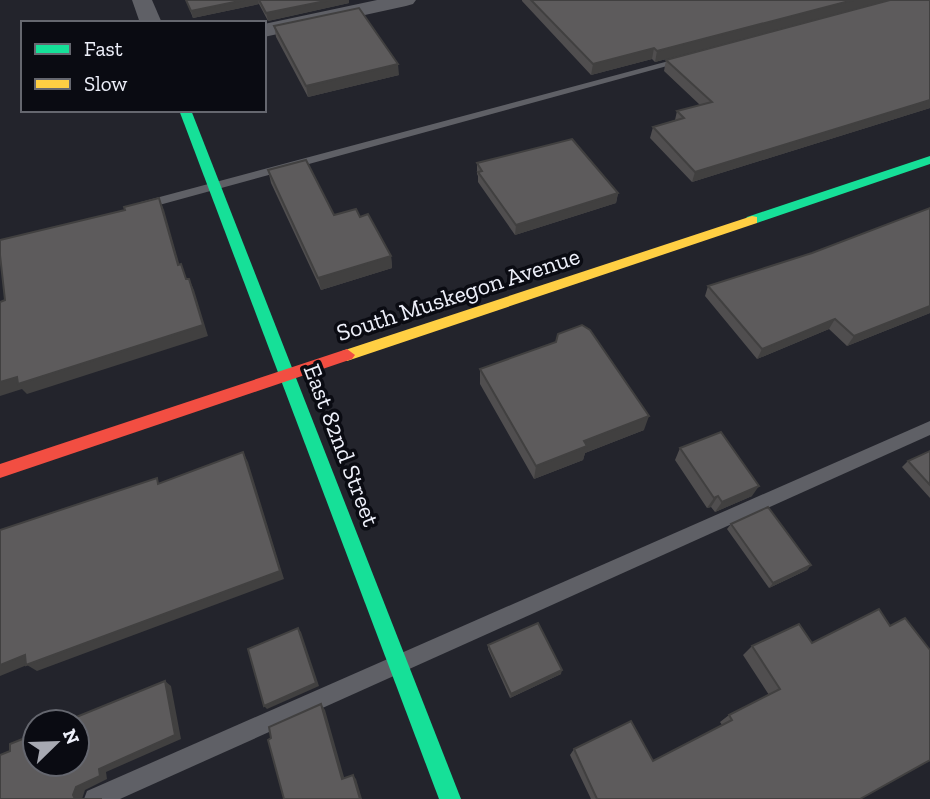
<svg xmlns="http://www.w3.org/2000/svg" width="930" height="799" font-family="'Zilla Slab',serif">
<style>
.lines{fill:none;stroke-linecap:round;stroke-linejoin:round}
.lane{fill:#5f6066;fill-rule:evenodd}
.street{fill:#5f6066;fill-rule:evenodd}
.fast{fill:#16e098;fill-rule:evenodd}
.slow{fill:#ffcf43;fill-rule:evenodd}
.jam{fill:#f24e42;fill-rule:evenodd}
.wall{fill:#504e4f}
.shaded-wall{fill:#414040}
.building{fill:#5d5b5c;stroke:#414040;stroke-width:2}
.labels{text-anchor:middle;dominant-baseline:central;stroke-width:7;stroke-linejoin:round;paint-order:stroke}
.street-label{font-size:24px;fill:#eef0fa;stroke:#0a0b12}
</style>
<rect width="100%" height="100%" fill="#23242c"/>
<g class="lines">
<g class="lane">
<path d="M680 58 689 60 141 210 135 206 141 202Z"/>
<path d="M930 421V435L120 799H84L87 791Z"/>
</g>
<g class="street">
<path d="M132 0H152L162 23H140Z"/>
<path d="M377 0H416L413 4 406 6 264 37V24Z"/>
</g>
<g class="fast">
<path d="M179 110H191L461 799H439Z"/>
<path d="M930 156V164L757 223H747L745 220 747 217Z"/>
</g>
<path class="slow" d="M752 216 757 217V223L347 361 339 355 342 351Z"/>
<path class="jam" d="M347 349 355 355 352 359 0 478V464Z"/>
</g>
<g class="wall">
<path d="M186 0H349V3L268 21 259 4 193 18Z"/>
<path d="M522 0H888L655 62 652 59 591 75 522 1Z"/>
<path d="M930 0V108L692 182 650 138 653 127 675 120 677 111 700 105 664 71 666 60Z"/>
<path d="M274 26 399 75 308 97 276 37Z"/>
<path d="M477 163 618 193 616 203 515 235 478 182V176L477 174Z"/>
<path d="M268 170 334 215 360 217 391 256 392 268 321 290 271 183Z"/>
<path d="M930 208V313L847 346 829 329 757 359 705 296 708 286 812 253Z"/>
<path d="M480 369 644 430 585 453 583 460 534 479 480 384Z"/>
<path d="M680 448 752 496 715 512 711 507 707 508 675 460Z"/>
<path d="M930 451V498L902 467 908 461Z"/>
<path d="M731 524 811 565 807 570 769 588 727 529Z"/>
<path d="M488 645 561 674 510 698 488 649Z"/>
<path d="M752 646 860 799H591L570 755 574 749 653 761 722 725 720 722 729 715 769 695 743 655Z"/>
</g>
<g class="shaded-wall">
<path d="M244 0H258L259 4 193 18 191 11Z"/>
<path d="M330 0H349V3L268 21 266 13Z"/>
<path d="M853 0H888L655 62 657 51Z"/>
<path d="M654 48 652 59 591 75 593 64Z"/>
<path d="M398 64 399 75 308 97 306 86Z"/>
<path d="M930 100V108L692 182 695 172Z"/>
<path d="M618 193 616 203 515 235 516 225Z"/>
<path d="M159 198 164 210 183 277 178 265Z"/>
<path d="M391 256 392 268 321 290 318 278Z"/>
<path d="M189 279 194 290 208 336 27 394 22 389 0 396V382L17 377Z"/>
<path d="M930 306V313L847 346 854 336Z"/>
<path d="M835 319 829 329 757 359 762 349Z"/>
<path d="M649 416 644 430 585 453 583 460 534 479 536 466 584 441Z"/>
<path d="M243 452 248 462 284 579 37 671 27 665 0 676V665Z"/>
<path d="M759 486 752 496 715 512 722 502Z"/>
<path d="M718 496 711 507 707 508 714 498Z"/>
<path d="M811 565 807 570 769 588 773 583Z"/>
<path d="M298 628 301 632 319 686 267 709 264 706Z"/>
<path d="M562 670 561 674 510 698 511 694Z"/>
<path d="M165 681 171 686 181 739 106 772 107 779 85 790 82 799H75L73 795 76 787 99 769Z"/>
<path d="M321 704 325 710 346 784 342 779Z"/>
<path d="M353 775 356 779 362 799H360Z"/>
</g>
<g class="building">
<path d="M186 0H244L191 11Z"/>
<path d="M259 0H330L266 13Z"/>
<path d="M531 0H853L657 51 654 48 593 64Z"/>
<path d="M890 0H930V100L695 172 653 127 684 118 677 111 712 102 666 60Z"/>
<path d="M359 8 398 64 306 86 274 26Z"/>
<path d="M572 139 618 193 516 225 478 172 482 171 477 163Z"/>
<path d="M306 160 334 215 356 209 360 217 368 214 391 256 318 278 268 170Z"/>
<path d="M159 198 178 265 181 264 186 279H189L203 325 18 384 17 377 0 382V302L5 300 0 255V240L125 210 124 207Z"/>
<path d="M930 208V306L854 336 835 319 762 349 708 286 812 253Z"/>
<path d="M582 325 590 330 649 416 584 441 587 446 536 466 480 369 556 342 558 334Z"/>
<path d="M721 432 759 486 722 502 718 496 714 498 680 448Z"/>
<path d="M930 451V485L908 461Z"/>
<path d="M243 452 280 571 26 665 25 655 0 665V530L157 478 158 484Z"/>
<path d="M768 507 811 565 773 583 731 524Z"/>
<path d="M879 609 890 626 905 618 930 650V760L860 799H597L574 749 631 721 653 761 732 720 729 715 780 689 752 646 799 624 812 643Z"/>
<path d="M538 623 562 670 511 694 488 645Z"/>
<path d="M298 628 316 683 264 706 248 649Z"/>
<path d="M165 681 175 735 99 769 100 776 76 787 73 795 75 799H102H0V755L10 751V744L35 734V764H77V722H64Z"/>
<path d="M321 704 342 779 353 775 360 799H284L268 740 271 738 269 727Z"/>
</g>
<g class="labels">
<g class="street-label">
<text transform="translate(458 294) rotate(-18)">South Muskegon Avenue</text>
<text transform="translate(342 445) rotate(69)">East 82nd Street</text>
</g>
</g>
<rect x="21" y="21" width="245" height="91" fill="#0a0b12" stroke="#65676f" stroke-width="2"/>
<rect x="35" y="44" width="35" height="10" fill="#16e098" stroke="#65676f" stroke-width="2"/>
<text x="84" y="56" font-size="21" fill="#eef0fa">Fast</text>
<rect x="35" y="79" width="35" height="10" fill="#ffcf43" stroke="#65676f" stroke-width="2"/>
<text x="84" y="91" font-size="21" fill="#eef0fa">Slow</text>
<g transform="translate(56 743) rotate(67)"><circle r="33" fill="#0a0b12" stroke="#65676f" stroke-width="2"/>
<path d="M0-5L12 26L0 18L-12 26Z" fill="#a7a9b2"/>
<text y="-10" font-size="19" font-weight="bold" text-anchor="middle" fill="#eef0fa">N</text>
</g>
</svg>
